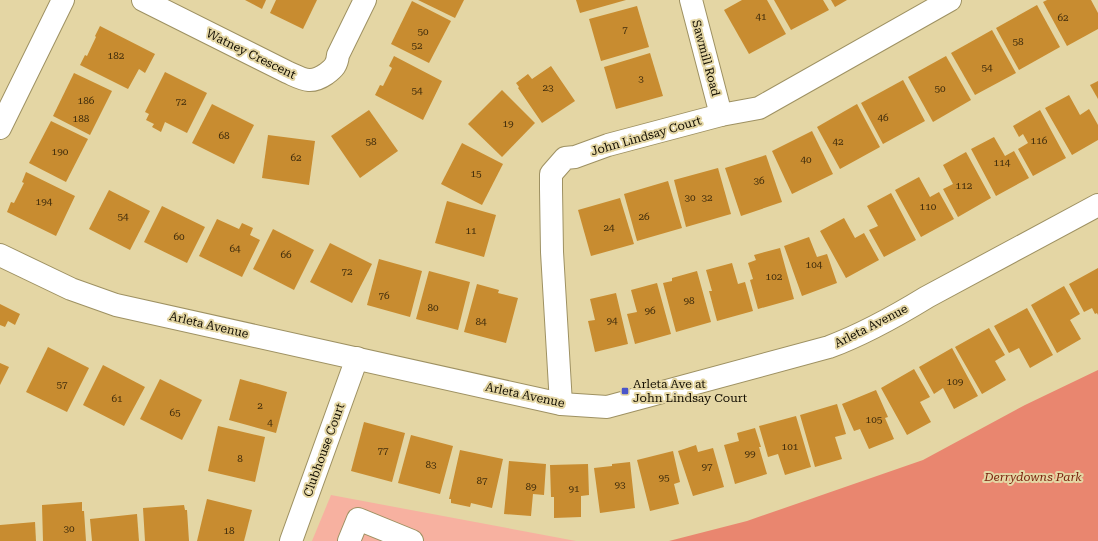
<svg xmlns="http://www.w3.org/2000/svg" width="1098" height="541" font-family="'Roboto Serif',serif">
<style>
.green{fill:#f7b1a0}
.forest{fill:#e9866f}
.building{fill:#c88c30}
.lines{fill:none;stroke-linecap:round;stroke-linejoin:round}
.minor-casing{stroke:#9e9162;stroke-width:24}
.minor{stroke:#fff;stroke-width:22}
.poi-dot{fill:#4a55ca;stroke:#e4d6a4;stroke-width:1.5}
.labels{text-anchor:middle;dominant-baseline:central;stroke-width:4;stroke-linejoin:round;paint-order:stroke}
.number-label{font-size:10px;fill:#402d0c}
.street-label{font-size:12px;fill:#120d00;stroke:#e4d6a4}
.poi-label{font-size:12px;fill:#120d00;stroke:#e4d6a4;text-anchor:start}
.park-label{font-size:12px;font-style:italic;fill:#771f0a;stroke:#e4d6a4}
</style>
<rect width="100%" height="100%" fill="#e4d6a4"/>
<path class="green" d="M331 495 576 541H312Z"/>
<path class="forest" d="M1098 370V541H669L747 521 923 460 1025 405Z"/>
<g class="building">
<path d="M245 0H266L262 9Z"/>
<path d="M276 0H317L303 29 270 13Z"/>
<path d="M418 0H464L455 18Z"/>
<path d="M576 0H626L580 13Z"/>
<path d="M742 0H767L786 34 749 54 724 10Z"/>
<path d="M774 0H823L829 10 791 30Z"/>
<path d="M831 0H847L835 7Z"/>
<path d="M1047 0H1091L1098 13V29L1067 46 1043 2Z"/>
<path d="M412 1 451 21 429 63 391 44Z"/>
<path d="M1037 5 1060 47 1019 70 996 28Z"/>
<path d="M637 6 649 47 601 61 589 19Z"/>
<path d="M100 26 155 54 145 73 139 69 128 89 80 65 85 55 87 56 96 37 95 36Z"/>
<path d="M992 30 1016 73 975 95 951 53Z"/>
<path d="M650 53 663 96 616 109 604 67Z"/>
<path d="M394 56 442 81 423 120 375 95 380 85 383 86 392 68 389 66Z"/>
<path d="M946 56 971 100 933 122 908 77Z"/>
<path d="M551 66 575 101 542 123 518 88 519 87 516 83 528 74 532 79Z"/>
<path d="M165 72 207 93 187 133 165 122 161 132 152 127 154 124 146 120 149 114 145 112Z"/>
<path d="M74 73 112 91 90 135 53 116Z"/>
<path d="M903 80 925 121 883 144 861 103Z"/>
<path d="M1098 81V99L1090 85Z"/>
<path d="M502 90 535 123 502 157 468 124Z"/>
<path d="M1069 95 1080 115 1089 109 1098 125V140L1072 155 1045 108Z"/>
<path d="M212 104 254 125 234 164 192 143Z"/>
<path d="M857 104 880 147 840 169 817 127Z"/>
<path d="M369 110 398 151 360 178 331 136Z"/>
<path d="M1040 110 1066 158 1033 176 1018 149 1028 143 1023 134 1019 137 1013 126Z"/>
<path d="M51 121 88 139 66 182 29 163Z"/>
<path d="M812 131 833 174 792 194 772 151Z"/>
<path d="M268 135 315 141 309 185 262 178Z"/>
<path d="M994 137 1005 156 1014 151 1029 178 996 196 971 149Z"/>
<path d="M462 143 503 164 482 205 441 184Z"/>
<path d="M966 152 991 198 958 217 943 189 953 184 943 165Z"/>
<path d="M766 155 782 202 741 216 725 168Z"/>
<path d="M718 168 731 214 686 227 674 180Z"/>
<path d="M26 172 75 196 56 236 7 212 11 202 14 203 24 183 22 182Z"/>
<path d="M919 177 930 197 939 192 954 219 921 237 895 190Z"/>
<path d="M668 181 682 228 637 241 624 194Z"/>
<path d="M109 190 150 211 130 250 89 229Z"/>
<path d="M891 193 916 240 884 257 869 230 878 226 867 206Z"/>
<path d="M620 198 634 244 591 256 578 210Z"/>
<path d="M447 201 496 215 484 257 435 243Z"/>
<path d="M162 206 205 227 187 263 144 242Z"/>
<path d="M844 218 855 238 864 233 879 260 846 278 820 231Z"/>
<path d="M217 219 239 229 242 223 253 228 250 235 260 240 242 277 199 256Z"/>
<path d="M273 229 314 250 294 290 253 269Z"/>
<path d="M809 237 817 257 827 254 837 283 802 296 784 246Z"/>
<path d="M330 243 372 264 352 303 310 282Z"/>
<path d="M780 248 794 299 758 309 750 280 753 279 748 263 756 260 754 255Z"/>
<path d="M379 259 422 271 410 317 367 305Z"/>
<path d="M732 263 738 284 745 282 753 311 717 321 709 291H712L706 270Z"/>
<path d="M1098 268V315L1097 313 1095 314 1092 308 1084 312 1069 284Z"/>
<path d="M429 271 470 282 458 330 416 319Z"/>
<path d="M697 271 711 322 676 332 663 283 672 281V278Z"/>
<path d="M657 283 671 334 635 344 627 314 637 312 631 290Z"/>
<path d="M477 284 499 290 498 293 518 298 506 343 464 332Z"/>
<path d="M1064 286 1080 314 1070 320 1081 339 1057 353 1031 305Z"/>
<path d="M616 293 628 344 595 352 588 321 595 320 590 299Z"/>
<path d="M0 304 20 314 15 325 8 321 5 327 0 325Z"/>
<path d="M1027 308 1053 355 1030 368 1019 348 1009 353 994 326Z"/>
<path d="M989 328 1005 355 995 361 1006 380 982 394 955 347Z"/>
<path d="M48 347 89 368 67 412 26 392Z"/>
<path d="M952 348 978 396 954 409 943 388 934 394 919 367Z"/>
<path d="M0 363 9 367 0 385Z"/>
<path d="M103 365 145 387 124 426 83 405Z"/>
<path d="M914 369 930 397 920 402 931 422 907 435 881 388Z"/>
<path d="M160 379 202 400 182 440 140 419Z"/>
<path d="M240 379 287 392 276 433 229 420Z"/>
<path d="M876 390 888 417 885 418 894 439 869 449 860 429 854 431 842 404Z"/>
<path d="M837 404 846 434 835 437 842 459 815 467 800 415Z"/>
<path d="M796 416 811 467 785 475 778 454 768 457 759 426Z"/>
<path d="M364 422 405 433 392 482 351 471Z"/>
<path d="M218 426 265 437 255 482 208 471Z"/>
<path d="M755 428 761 447H759L767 474 735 484 724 445 739 441 737 433Z"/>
<path d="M411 435 453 446 440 494 398 483Z"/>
<path d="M696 445 698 452 713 448 724 487 693 496 678 451Z"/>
<path d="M460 450 503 459 492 508 471 503 470 507 451 503V499H449Z"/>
<path d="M673 451 680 482 674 484 679 504 650 511 637 460Z"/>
<path d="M509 461 546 464 544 495 533 494 531 516 504 514Z"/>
<path d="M630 462 635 508 600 513 594 468 612 466V464Z"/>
<path d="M588 464 589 495 581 496V517L554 518V497H551L550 465Z"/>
<path d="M207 499 252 510 244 541H197Z"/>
<path d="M82 502V511H84L86 541H43L42 505Z"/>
<path d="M184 505 185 510H187L189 541H145L143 508Z"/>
<path d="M137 514 139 541H92L90 519Z"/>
<path d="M35 522 36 541H0V525Z"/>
</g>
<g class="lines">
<g class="minor-casing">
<g id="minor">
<path d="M143 0 287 72C303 79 310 85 326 74 334 68 337 65 338 55L365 0"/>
<path d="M691 0 721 115"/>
<path d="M0 128 63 0"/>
<path d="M0 255 71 289 116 305 561 404 607 407 829 347C864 334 896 316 927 297L1098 205"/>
<path d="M561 404 552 252 551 189V174L565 158 575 157 608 145 721 115 759 108 950 0"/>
<path d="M291 541 357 358"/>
<path d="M349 541 358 519 412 541"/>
</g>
</g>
<use href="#minor" class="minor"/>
</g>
<rect class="poi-dot" x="621" y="387" width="8" height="8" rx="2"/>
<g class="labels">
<g class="number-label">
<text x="761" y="16">41</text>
<text x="1063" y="17">62</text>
<text x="625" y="29">7</text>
<text x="423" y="31">50</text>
<text x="1018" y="41">58</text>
<text x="417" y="45">52</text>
<text x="116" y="55">182</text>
<text x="987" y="67">54</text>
<text x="641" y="78">3</text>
<text x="548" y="87">23</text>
<text x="940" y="88">50</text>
<text x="417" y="90">54</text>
<text x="86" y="100">186</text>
<text x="181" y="101">72</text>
<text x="883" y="117">46</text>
<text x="81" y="118">188</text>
<text x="508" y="123">19</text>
<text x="224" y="135">68</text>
<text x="1039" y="140">116</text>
<text x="371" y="141">58</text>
<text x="838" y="141">42</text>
<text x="60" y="151">190</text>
<text x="296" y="157">62</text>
<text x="806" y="159">40</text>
<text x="1002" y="162">114</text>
<text x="476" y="173">15</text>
<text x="759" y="180">36</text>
<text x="964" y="185">112</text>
<text x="690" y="197">30</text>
<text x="707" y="197">32</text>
<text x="44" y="201">194</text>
<text x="928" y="206">110</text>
<text x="123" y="216">54</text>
<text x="644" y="216">26</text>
<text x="609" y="227">24</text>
<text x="471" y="230">11</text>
<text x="179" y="236">60</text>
<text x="235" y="248">64</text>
<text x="286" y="254">66</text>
<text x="814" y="264">104</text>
<text x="347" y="271">72</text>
<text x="774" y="276">102</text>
<text x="384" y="295">76</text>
<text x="689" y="300">98</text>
<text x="433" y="307">80</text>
<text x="650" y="310">96</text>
<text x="612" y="320">94</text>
<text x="481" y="321">84</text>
<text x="955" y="381">109</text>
<text x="62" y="384">57</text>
<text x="117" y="398">61</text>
<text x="260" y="405">2</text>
<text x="175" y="412">65</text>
<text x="874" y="419">105</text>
<text x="270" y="422">4</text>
<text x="790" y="446">101</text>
<text x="383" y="450">77</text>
<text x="750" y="453">99</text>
<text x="240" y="458">8</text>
<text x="431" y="464">83</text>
<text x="707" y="466">97</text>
<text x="664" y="477">95</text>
<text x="482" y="480">87</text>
<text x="620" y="484">93</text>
<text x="531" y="486">89</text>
<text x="574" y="488">91</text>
<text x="69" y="528">30</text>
<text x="229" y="530">18</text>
</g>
<g class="street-label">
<text transform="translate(251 54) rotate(26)">Watney Crescent</text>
<text transform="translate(706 58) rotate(75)">Sawmill Road</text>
<text transform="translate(646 136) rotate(-16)">John Lindsay Court</text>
<text transform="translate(209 325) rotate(13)">Arleta Avenue</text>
<text transform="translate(871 326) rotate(-27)">Arleta Avenue</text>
<text transform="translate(525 395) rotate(12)">Arleta Avenue</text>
<text transform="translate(324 450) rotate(-70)">Clubhouse Court</text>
</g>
<g class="poi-label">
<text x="633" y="384">Arleta Ave at<tspan x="633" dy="14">John Lindsay Court</tspan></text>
</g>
<g class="park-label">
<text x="1033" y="477">Derrydowns Park</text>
</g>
</g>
</svg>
